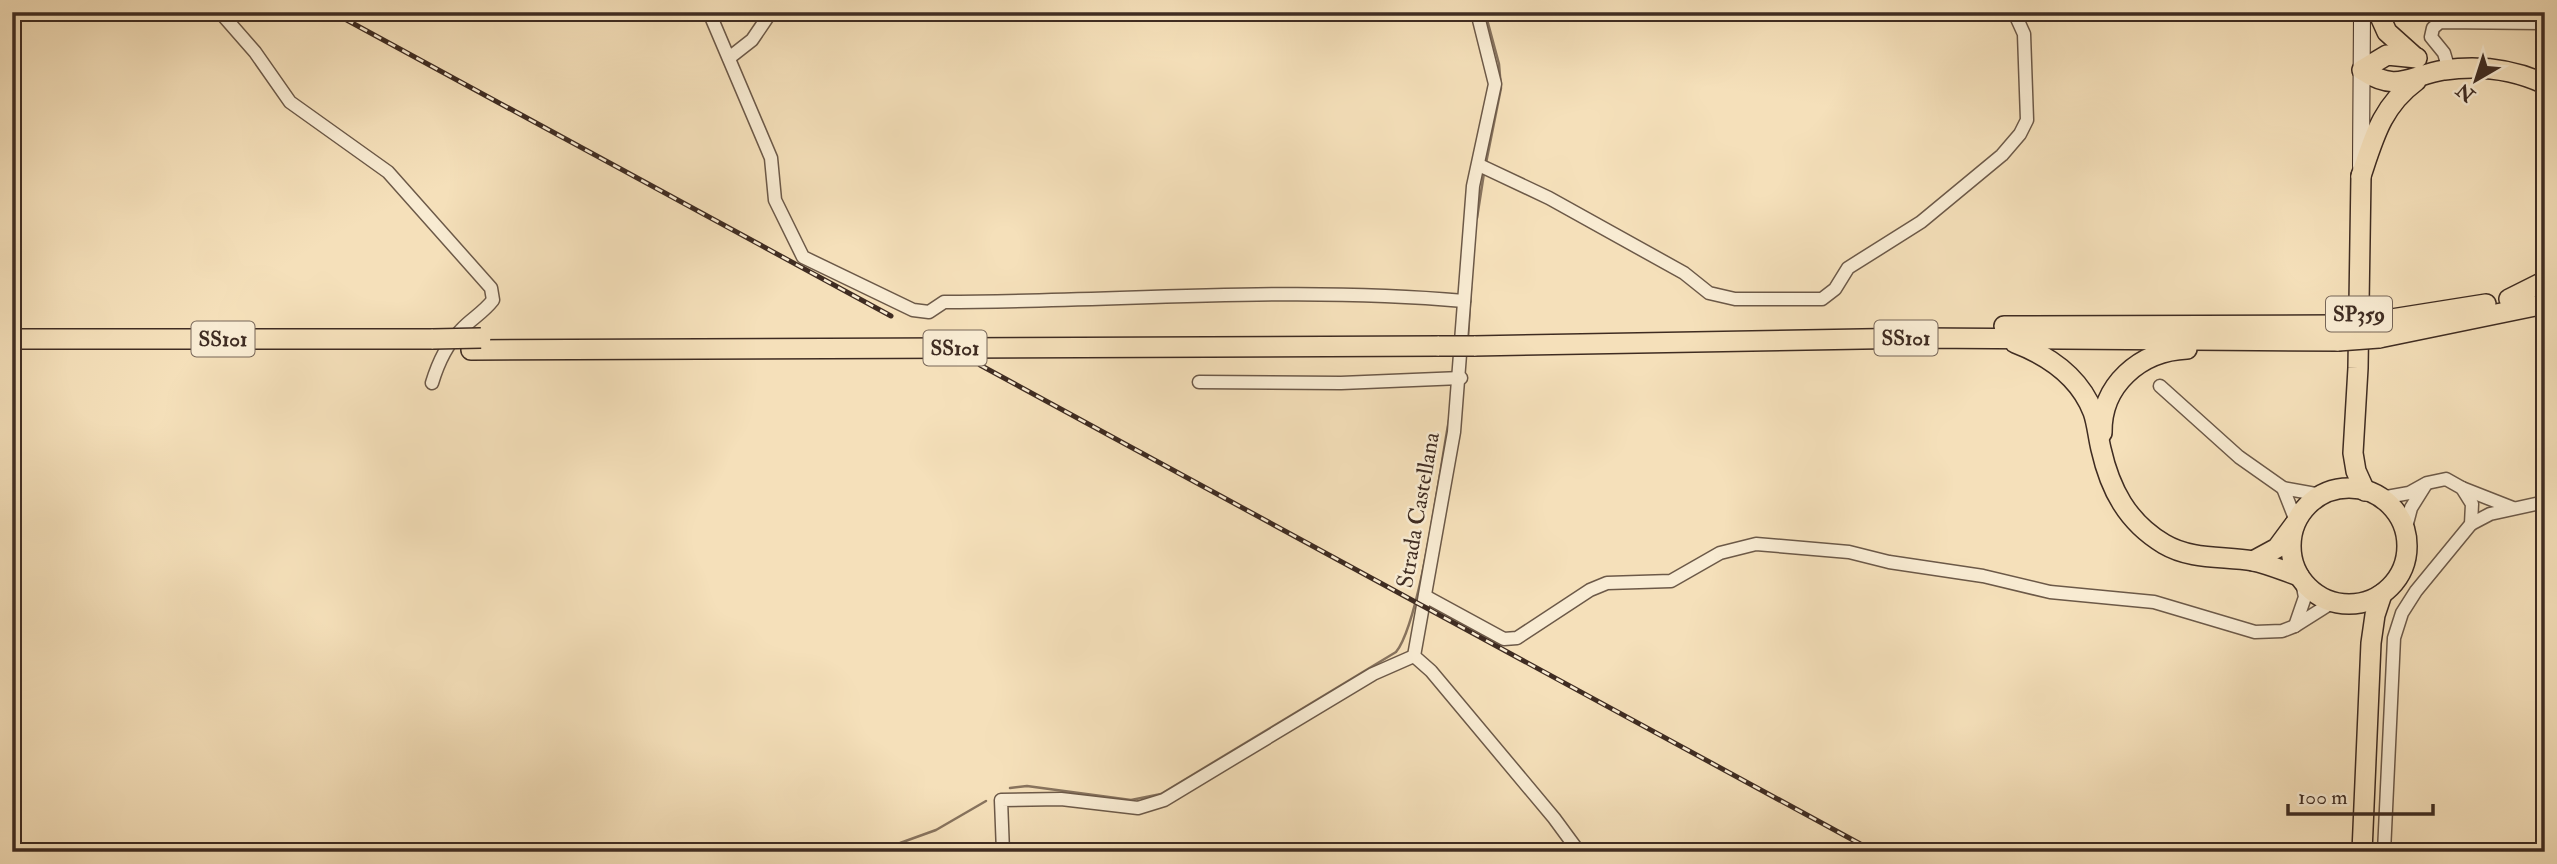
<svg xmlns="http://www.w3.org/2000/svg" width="2557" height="864" font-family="'IM FELL Double Pica',serif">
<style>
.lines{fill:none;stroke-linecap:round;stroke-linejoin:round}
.stream{stroke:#87735e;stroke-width:2.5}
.minor-casing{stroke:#6c5948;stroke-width:15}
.secondary-casing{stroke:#3f2c22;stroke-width:18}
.primary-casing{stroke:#3f2c22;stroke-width:22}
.trunk-casing{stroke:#3f2c22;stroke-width:22}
.minor{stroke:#f8ebd2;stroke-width:12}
.secondary{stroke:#f8ebd2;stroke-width:16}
.primary{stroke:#f5e0ba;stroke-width:19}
.trunk{stroke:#f5e0ba;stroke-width:19}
.rail-casing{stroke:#3f2c22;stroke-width:5}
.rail{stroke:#f8ebd2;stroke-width:2.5;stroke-dasharray:8;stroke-linecap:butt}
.trunk-bridge-casing{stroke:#3f2c22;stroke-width:22;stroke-linecap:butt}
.trunk-bridge{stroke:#f5e0ba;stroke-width:19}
.labels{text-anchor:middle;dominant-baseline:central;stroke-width:5;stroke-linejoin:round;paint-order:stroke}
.shield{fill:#f8ebd2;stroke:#766557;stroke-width:2}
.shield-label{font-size:21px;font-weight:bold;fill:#3f2c22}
.street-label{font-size:23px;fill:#3f2c22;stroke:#f8ebd2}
</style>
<rect width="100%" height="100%" fill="#f5e0ba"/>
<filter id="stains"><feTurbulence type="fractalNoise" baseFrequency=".00286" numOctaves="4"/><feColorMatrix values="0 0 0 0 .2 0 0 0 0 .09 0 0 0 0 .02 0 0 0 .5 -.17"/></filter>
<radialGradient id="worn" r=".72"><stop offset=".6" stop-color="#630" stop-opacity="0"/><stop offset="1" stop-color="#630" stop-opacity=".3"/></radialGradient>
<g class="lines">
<g class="stream">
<path d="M1485 12 1499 64 1501 88 1486 163"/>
<path d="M1477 218 1484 173"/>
<path d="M1468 337 1471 287"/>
<path d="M1010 788 1027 786 1131 800 1161 794 1396 652C1421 621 1440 466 1449 420"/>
<path d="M790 847 900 843 936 830 986 801"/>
</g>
<g class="minor-casing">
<g id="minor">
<path d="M220 12 255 52 290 102 388 172 491 288 493 300C483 313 471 319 461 330 446 345 438 363 432 383"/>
<path d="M709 12 771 158 775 200 803 257 913 310 929 312 944 302C1117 302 1291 285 1464 301"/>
<path d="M1477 12 1495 84 1473 186 1454 432 1414 656 1431 671 1554 818 1579 852"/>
<path d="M729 58 752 40 771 12"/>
<path d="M2449 70 2444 53 2431 37 2433 28 2440 22 2545 23"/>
<path d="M1479 165 1549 198 1684 273 1709 293 1735 299H1822L1835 289 1848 268 1921 222 2002 155 2020 134 2027 120 2024 34 2014 12"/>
<path d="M1199 382 1341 383 1461 378"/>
<path d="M2160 386 2239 457 2283 488 2321 495"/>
<path d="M2283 488 2296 521"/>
<path d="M2462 488 2513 508"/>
<path d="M2381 498 2409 493 2427 483 2446 479 2462 488 2472 504 2471 524 2416 591 2402 613 2394 638 2384 852"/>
<path d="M2471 524 2490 514 2545 502"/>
<path d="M2405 531 2411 508 2426 484"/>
<path d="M1425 596 1504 639 1517 638 1590 590 1607 583 1671 581 1720 553 1756 544 1849 552 1889 562 1983 576 2050 592 2154 602 2255 632 2282 631 2295 626 2333 602"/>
<path d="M2295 626 2305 597 2302 582"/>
<path d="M1003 852 1001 800 1061 799 1138 808 1164 800 1373 674 1414 656"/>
</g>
</g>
<g class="secondary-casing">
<path id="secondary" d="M2361 166 2362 12"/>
</g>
<g class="primary-casing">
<g id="primary">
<path d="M2361 176 2358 368 2353 453 2356 471 2365 491"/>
<circle cx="2349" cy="546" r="58"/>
<path d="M2362 852 2371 643 2375 615 2382 594"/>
</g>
</g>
<g class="trunk-casing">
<g id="trunk">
<path d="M2378 12 2387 32 2416 58"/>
<path d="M2417 58 2387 55 2362 70C2397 93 2409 76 2444 70 2479 65 2513 69 2545 84"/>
<path d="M2361 176C2374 137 2382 106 2416 81"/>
<path d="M2509 299 2545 281"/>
<path d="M2379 321 2486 304"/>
<path d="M2004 326 2339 325"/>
<path d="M2379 338 2545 304"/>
<path d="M12 339H433"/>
<path d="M2015 343C2049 356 2079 376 2093 412 2097 423 2098 437 2101 449 2110 489 2127 522 2164 544 2191 560 2223 556 2253 561 2268 564 2284 571 2299 576"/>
<path d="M1474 346 1918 338 2338 341"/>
<path d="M471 350 1439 346"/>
<path d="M2102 433C2101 385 2140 351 2187 349"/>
<path d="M2253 561 2277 548 2294 525"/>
</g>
</g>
<use href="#minor" class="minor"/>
<use href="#secondary" class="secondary"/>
<use href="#primary" class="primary"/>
<use href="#trunk" class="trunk"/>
<g class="rail-casing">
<g id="rail">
<path d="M332 12 891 316"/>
<path d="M980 365 1875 852"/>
</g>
</g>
<use href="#rail" class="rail"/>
<g class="trunk-bridge-casing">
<g id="trunk-bridge">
<path d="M2339 325 2379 321"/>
<path d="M433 339 481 338"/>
<path d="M2338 341 2379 338"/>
<path d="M1439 346H1474"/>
</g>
</g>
<use href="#trunk-bridge" class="trunk-bridge"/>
</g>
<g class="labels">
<g class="shield">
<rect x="2326" y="296.5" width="66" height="35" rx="5"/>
<rect x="1874.5" y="320.5" width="63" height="35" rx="5"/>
<rect x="191.5" y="321.5" width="63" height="35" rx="5"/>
<rect x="923.5" y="330.5" width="63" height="35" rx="5"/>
</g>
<g class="shield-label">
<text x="2359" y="314">SP359</text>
<text x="1906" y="338">SS101</text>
<text x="223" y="339">SS101</text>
<text x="955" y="348">SS101</text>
</g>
<g class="street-label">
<text transform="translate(1418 510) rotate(-80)">Strada Castellana</text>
</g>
</g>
<rect width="2557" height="864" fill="none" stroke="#f5e0ba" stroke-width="42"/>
<rect x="14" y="14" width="2529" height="836" fill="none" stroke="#3f2c22" stroke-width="3.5"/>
<rect x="21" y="21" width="2515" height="822" fill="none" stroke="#3f2c22" stroke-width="2"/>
<g transform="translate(2476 80) rotate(219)" stroke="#f8ebd2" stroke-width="5" paint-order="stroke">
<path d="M0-5L12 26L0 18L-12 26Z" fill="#3f2c22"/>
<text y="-10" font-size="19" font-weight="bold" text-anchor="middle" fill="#3f2c22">N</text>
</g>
<path d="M2288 804v10h145v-10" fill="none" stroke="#3f2c22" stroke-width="3.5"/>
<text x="2298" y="804" font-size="21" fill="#3f2c22" stroke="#f8ebd2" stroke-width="5" paint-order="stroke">100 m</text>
<rect width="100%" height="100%" filter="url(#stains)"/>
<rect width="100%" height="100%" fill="url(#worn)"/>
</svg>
